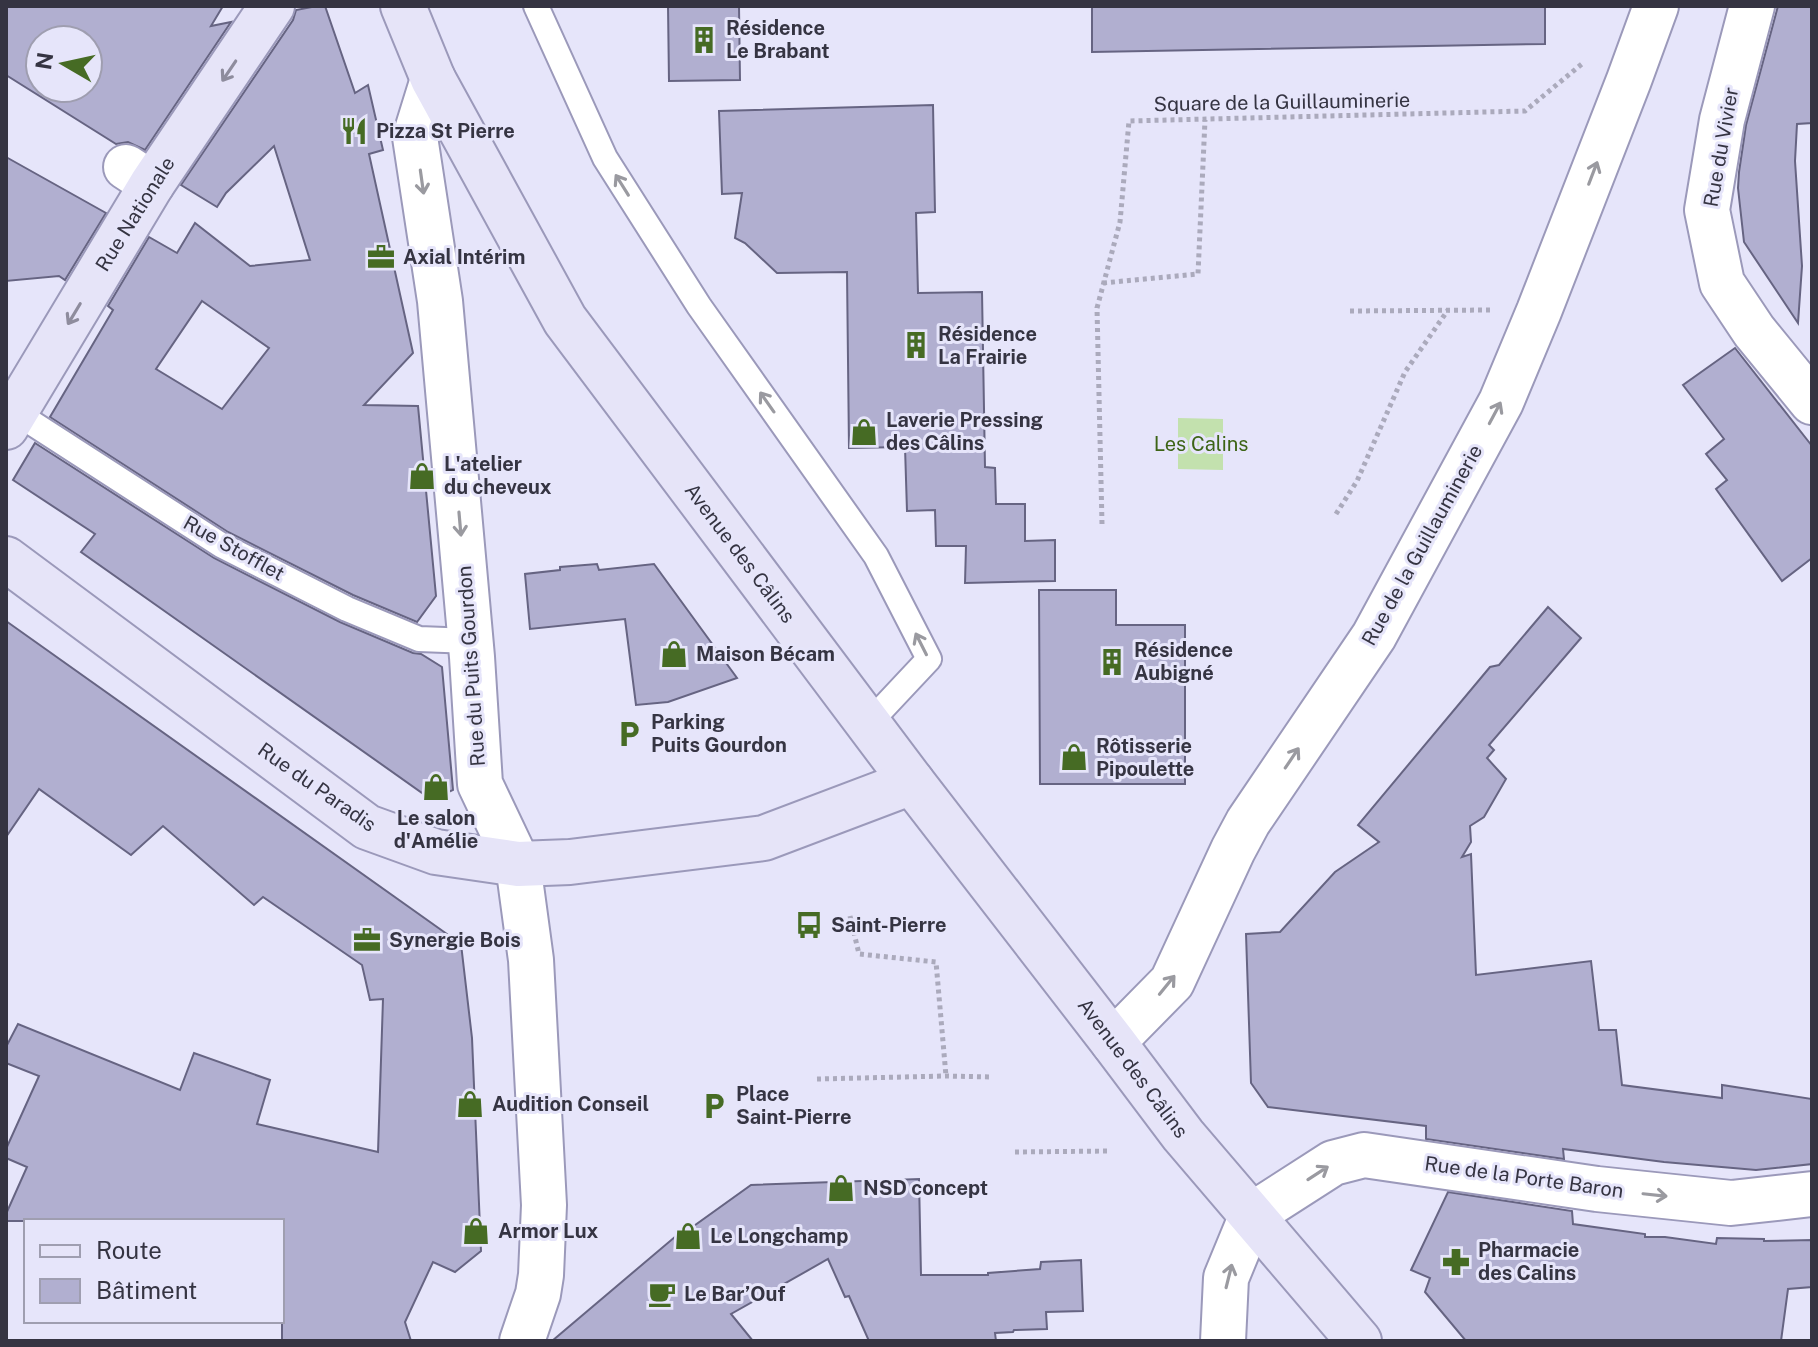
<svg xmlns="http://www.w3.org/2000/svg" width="1818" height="1347" font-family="'Public Sans',sans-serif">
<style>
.green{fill:#c3e1ae}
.building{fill:#b1afd0;stroke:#666482;stroke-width:2;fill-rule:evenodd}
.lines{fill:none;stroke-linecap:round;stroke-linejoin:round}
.lane-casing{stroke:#9b99ba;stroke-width:28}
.street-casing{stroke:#9b99ba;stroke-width:48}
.secondary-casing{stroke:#9b99ba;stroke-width:48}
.path{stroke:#abaabc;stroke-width:5;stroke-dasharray:4 4;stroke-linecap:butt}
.lane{stroke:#fff;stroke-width:24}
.street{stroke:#fff;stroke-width:44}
.secondary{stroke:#e6e4f8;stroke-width:44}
.oneway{stroke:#8e8c9d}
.oneway2{stroke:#9a9aa0}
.labels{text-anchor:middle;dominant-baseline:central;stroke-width:6;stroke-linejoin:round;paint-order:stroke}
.poi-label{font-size:20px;font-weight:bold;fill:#353442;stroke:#e6e5fa;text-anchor:start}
.street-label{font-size:20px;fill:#353442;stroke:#e6e5fa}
.park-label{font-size:20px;fill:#3d6416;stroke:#e6e5fa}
</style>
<rect width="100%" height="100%" fill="#e6e5fa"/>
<path class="green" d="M1178 418 1223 419V470L1178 469Z"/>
<g class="building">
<path d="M6 6H223L211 26 231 22 145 150 128 142 116 144 6 75ZM40 40H88V88H40Z"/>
<path d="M317 6H325L355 93 368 85 383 150 369 154 413 353 364 405 418 406 436 596 417 622 353 595 228 532 50 417 113 310 108 306 149 237 177 253 195 223 250 266 310 260 274 146 226 193 217 207 181 185 293 20 296 10ZM202 301 269 348 222 409 156 369Z"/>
<path d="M668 6H739L740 80 669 81Z"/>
<path d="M1092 6H1545V44L1092 52Z"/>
<path d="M1778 6H1812V123L1797 124 1795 161 1802 266 1798 323 1744 242 1738 188 1739 172 1746 125Z"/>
<path d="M933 105 935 212 916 213 918 293 982 292 985 467 995 468 996 504H1025V541L1055 540V581L965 583 966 546H936L935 510 907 511 905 447 849 448 847 272 777 273 745 243 735 238 742 193 722 194 719 111Z"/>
<path d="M6 157 106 213 65 280 59 276 6 281Z"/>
<path d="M1735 348 1812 446V558L1782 581 1716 489 1727 480 1706 454 1724 439 1683 385Z"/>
<path d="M35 443 214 558 340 622 413 653 421 654 442 667 453 790 432 800 81 552 95 534 13 480Z"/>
<path d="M597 564 599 570 654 564 737 678 668 702 636 705 625 619 530 629 525 574 560 570V567Z"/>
<path d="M1039 590H1116V625H1185V784H1040Z"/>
<path d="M1548 607 1581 638 1489 745 1494 750 1487 758 1506 779 1484 817 1470 826 1471 842 1462 857 1471 854 1476 975 1591 961 1599 1030H1616L1622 1085 1722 1098V1085L1812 1099V1164L1756 1170 1664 1162 1563 1149 1564 1159 1426 1139V1126L1268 1107 1251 1083 1246 934 1280 932 1335 872 1379 842 1358 825 1490 667 1499 665Z"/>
<path d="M6 621 461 944 472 1038 481 1251 455 1272 433 1262 405 1322 411 1341H282V1221H6V1214L27 1167 6 1158V1149L39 1076 6 1063V1047L18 1024 180 1090 194 1053 270 1080 257 1124 378 1152 383 999 370 1000 362 965 263 897 254 905 163 826 131 855 39 789 6 837Z"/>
<path d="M919 1179 921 1275H988V1273L1040 1269 1041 1262 1081 1260 1083 1311 1046 1312 1047 1329 1014 1330 1013 1332 995 1333 996 1341H869L849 1296 845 1297 828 1259 731 1314 753 1341H552L676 1236 677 1238 751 1185Z"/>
<path d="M1448 1192 1572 1211 1573 1224 1645 1234V1237H1665L1716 1244 1717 1238 1764 1239V1241L1812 1240V1287L1788 1289 1781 1341H1466L1425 1292 1430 1278 1411 1270Z"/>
</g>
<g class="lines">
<g class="lane-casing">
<g id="lane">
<path d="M536 6 605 158 699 306 876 556 929 659 868 724"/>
<path d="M15 412 221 545 347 609 419 639 471 641"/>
</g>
</g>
<g class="street-casing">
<g id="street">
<path d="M1752 6 1722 120 1707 210 1722 283 1754 331 1812 402"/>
<path d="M433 79 415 137 440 301 472 657 480 784 518 864 531 960 544 1205 541 1275 538 1294 522 1341"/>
<path d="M126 167 152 184"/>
<path d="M1113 1042 1172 982 1233 850 1248 822 1374 636 1501 402 1539 311 1629 80 1656 6"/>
<path d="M1223 1341 1226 1278 1252 1215 1333 1163 1364 1155 1597 1189 1731 1203 1812 1194"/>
</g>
</g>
<g class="secondary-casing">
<g id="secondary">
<path d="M403 6 433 79 565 320 912 782 1113 1042 1183 1135 1359 1341"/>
<path d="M6 427 152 184 272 6"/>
<path d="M6 559 367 827 436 852 518 864 570 862 764 838 912 782"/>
</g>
</g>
<g class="path">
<path d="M1103 283 1198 274 1205 120"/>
<path d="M1350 311 1490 310"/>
<path d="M1336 514 1357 481 1405 372 1448 310"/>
<path d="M1102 524 1097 308 1120 222 1129 121 1525 111 1583 63"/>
<path d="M850 916 859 954 936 962 946 1076"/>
<path d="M817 1079 946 1076 992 1077"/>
<path d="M1015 1152 1111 1151"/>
</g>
<use href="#lane" class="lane"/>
<use href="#street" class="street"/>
<use href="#secondary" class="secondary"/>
</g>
<defs><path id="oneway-shaft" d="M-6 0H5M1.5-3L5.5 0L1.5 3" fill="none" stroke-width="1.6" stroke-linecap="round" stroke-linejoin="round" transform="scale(2)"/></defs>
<g class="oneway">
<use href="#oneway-shaft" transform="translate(229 71) rotate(124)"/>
<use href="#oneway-shaft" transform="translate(74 314) rotate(121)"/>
</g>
<g class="oneway2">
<use href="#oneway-shaft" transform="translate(1593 173) rotate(-69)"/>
<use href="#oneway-shaft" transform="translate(422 182) rotate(82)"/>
<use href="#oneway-shaft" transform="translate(622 185) rotate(-122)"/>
<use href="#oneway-shaft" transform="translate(767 402) rotate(-125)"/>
<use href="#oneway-shaft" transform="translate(1495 413) rotate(-62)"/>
<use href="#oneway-shaft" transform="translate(460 524) rotate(85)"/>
<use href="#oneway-shaft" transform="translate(921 644) rotate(-117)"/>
<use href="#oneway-shaft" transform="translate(1292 758) rotate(-56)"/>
<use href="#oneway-shaft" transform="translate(1167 985) rotate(-51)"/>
<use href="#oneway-shaft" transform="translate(1318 1173) rotate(-33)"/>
<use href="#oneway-shaft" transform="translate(1655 1195) rotate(6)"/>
<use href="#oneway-shaft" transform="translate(1229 1276) rotate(-76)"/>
</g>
<defs>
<g id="building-bare" transform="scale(2.16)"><path d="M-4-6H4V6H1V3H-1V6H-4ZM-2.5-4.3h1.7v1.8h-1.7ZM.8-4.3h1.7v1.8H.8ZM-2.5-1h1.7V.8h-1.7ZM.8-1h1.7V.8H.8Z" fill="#466b24" stroke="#e6e5fa" stroke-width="2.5" paint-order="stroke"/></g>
<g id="restaurant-bare" transform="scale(2.16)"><path d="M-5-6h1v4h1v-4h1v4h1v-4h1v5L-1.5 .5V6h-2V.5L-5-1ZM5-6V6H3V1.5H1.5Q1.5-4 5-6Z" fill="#466b24" stroke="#e6e5fa" stroke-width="2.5" paint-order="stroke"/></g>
<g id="office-bare" transform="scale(2.16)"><path d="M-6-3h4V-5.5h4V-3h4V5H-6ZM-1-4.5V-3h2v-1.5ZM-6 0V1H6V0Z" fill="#466b24" stroke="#e6e5fa" stroke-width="2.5" paint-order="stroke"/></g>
<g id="shop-bare" transform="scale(2.16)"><path d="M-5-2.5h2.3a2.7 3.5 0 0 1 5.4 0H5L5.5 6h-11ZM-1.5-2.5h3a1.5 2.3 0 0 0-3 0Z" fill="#466b24" stroke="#e6e5fa" stroke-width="2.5" paint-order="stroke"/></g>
<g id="parking-bare" transform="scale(2.16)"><path d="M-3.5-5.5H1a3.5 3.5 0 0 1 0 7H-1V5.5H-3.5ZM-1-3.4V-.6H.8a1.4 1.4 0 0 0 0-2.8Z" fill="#466b24" stroke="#e6e5fa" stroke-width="2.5" paint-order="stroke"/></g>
<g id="bus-bare" transform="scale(2.16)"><path d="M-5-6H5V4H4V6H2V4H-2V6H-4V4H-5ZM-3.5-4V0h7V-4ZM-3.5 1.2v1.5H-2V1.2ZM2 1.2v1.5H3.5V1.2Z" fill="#466b24" stroke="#e6e5fa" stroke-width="2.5" paint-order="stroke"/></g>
<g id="pharmacy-bare" transform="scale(2.16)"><path d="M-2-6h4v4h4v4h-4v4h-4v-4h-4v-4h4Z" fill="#466b24" stroke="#e6e5fa" stroke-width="2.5" paint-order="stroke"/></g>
<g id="cafe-bare" transform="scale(2.16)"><path d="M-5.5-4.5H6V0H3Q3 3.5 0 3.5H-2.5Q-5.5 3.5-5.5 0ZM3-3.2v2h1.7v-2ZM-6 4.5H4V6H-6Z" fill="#466b24" stroke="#e6e5fa" stroke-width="2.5" paint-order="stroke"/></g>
</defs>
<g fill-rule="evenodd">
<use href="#building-bare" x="704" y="40"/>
<use href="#restaurant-bare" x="354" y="131"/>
<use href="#office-bare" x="381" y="257"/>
<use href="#building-bare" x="916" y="345"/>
<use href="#shop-bare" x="864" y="432"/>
<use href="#shop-bare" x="422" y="476"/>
<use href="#shop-bare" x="674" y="654"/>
<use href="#building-bare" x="1112" y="662"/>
<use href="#parking-bare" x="629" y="734"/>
<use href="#shop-bare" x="1074" y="757"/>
<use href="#shop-bare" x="436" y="787"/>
<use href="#bus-bare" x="809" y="925"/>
<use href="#office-bare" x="367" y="940"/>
<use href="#shop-bare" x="470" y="1104"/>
<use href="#parking-bare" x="714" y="1106"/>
<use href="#shop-bare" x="841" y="1188"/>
<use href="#shop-bare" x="476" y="1231"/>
<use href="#shop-bare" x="688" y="1236"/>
<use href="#pharmacy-bare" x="1456" y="1262"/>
<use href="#cafe-bare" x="662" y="1294"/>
</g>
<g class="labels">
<g class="poi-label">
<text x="726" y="28">Résidence<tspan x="726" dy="23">Le Brabant</tspan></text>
<text x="376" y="131">Pizza St Pierre</text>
<text x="403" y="257">Axial Intérim</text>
<text x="938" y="334">Résidence<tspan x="938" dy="23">La Frairie</tspan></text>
<text x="886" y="420">Laverie Pressing<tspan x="886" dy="23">des Câlins</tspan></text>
<text x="444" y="464">L'atelier<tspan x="444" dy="23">du cheveux</tspan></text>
<text x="1134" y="650">Résidence<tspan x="1134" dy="23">Aubigné</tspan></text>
<text x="696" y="654">Maison Bécam</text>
<text x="651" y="722">Parking<tspan x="651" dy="23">Puits Gourdon</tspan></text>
<text x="1096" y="746">Rôtisserie<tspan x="1096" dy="23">Pipoulette</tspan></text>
<text x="436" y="818" text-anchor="middle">Le salon<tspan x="436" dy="23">d'Amélie</tspan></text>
<text x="831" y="925">Saint-Pierre</text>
<text x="389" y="940">Synergie Bois</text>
<text x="736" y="1094">Place<tspan x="736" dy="23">Saint-Pierre</tspan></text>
<text x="492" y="1104">Audition Conseil</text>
<text x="863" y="1188">NSD concept</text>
<text x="498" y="1231">Armor Lux</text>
<text x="710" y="1236">Le Longchamp</text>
<text x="1478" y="1250">Pharmacie<tspan x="1478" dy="23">des Calins</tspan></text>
<text x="684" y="1294">Le Bar’Ouf</text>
</g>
<g class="street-label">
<text transform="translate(1282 102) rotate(-1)">Square de la Guillauminerie</text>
<text transform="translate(1721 147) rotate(-80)">Rue du Vivier</text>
<text transform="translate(135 214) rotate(-58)">Rue Nationale</text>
<text transform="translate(1422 545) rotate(-61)">Rue de la Guillauminerie</text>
<text transform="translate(234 548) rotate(29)">Rue Stofflet</text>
<text transform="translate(740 553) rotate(53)">Avenue des Câlins</text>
<text transform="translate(471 666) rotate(-94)">Rue du Puits Gourdon</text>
<text transform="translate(317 787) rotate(35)">Rue du Paradis</text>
<text transform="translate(1133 1068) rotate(53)">Avenue des Câlins</text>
<text transform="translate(1524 1177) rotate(8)">Rue de la Porte Baron</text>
</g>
<g class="park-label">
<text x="1201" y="444">Les Calins</text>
</g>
</g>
<rect width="1818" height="1347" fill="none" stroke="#353442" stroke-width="16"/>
<rect x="24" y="1219" width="260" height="104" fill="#e6e5fa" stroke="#9f9eb0" stroke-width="2"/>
<rect x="40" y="1245" width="40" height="12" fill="#e6e4f8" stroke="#9f9eb0" stroke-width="2"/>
<text x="96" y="1259" font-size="24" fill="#353442">Route</text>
<rect x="40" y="1279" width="40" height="24" fill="#b1afd0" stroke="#9f9eb0" stroke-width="2"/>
<text x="96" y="1299" font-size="24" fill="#353442">Bâtiment</text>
<g transform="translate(64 64) rotate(279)"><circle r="38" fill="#e6e5fa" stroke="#9f9eb0" stroke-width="2"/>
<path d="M0-6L14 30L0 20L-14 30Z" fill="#466b24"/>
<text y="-12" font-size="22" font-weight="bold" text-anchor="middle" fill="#353442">N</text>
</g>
</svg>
